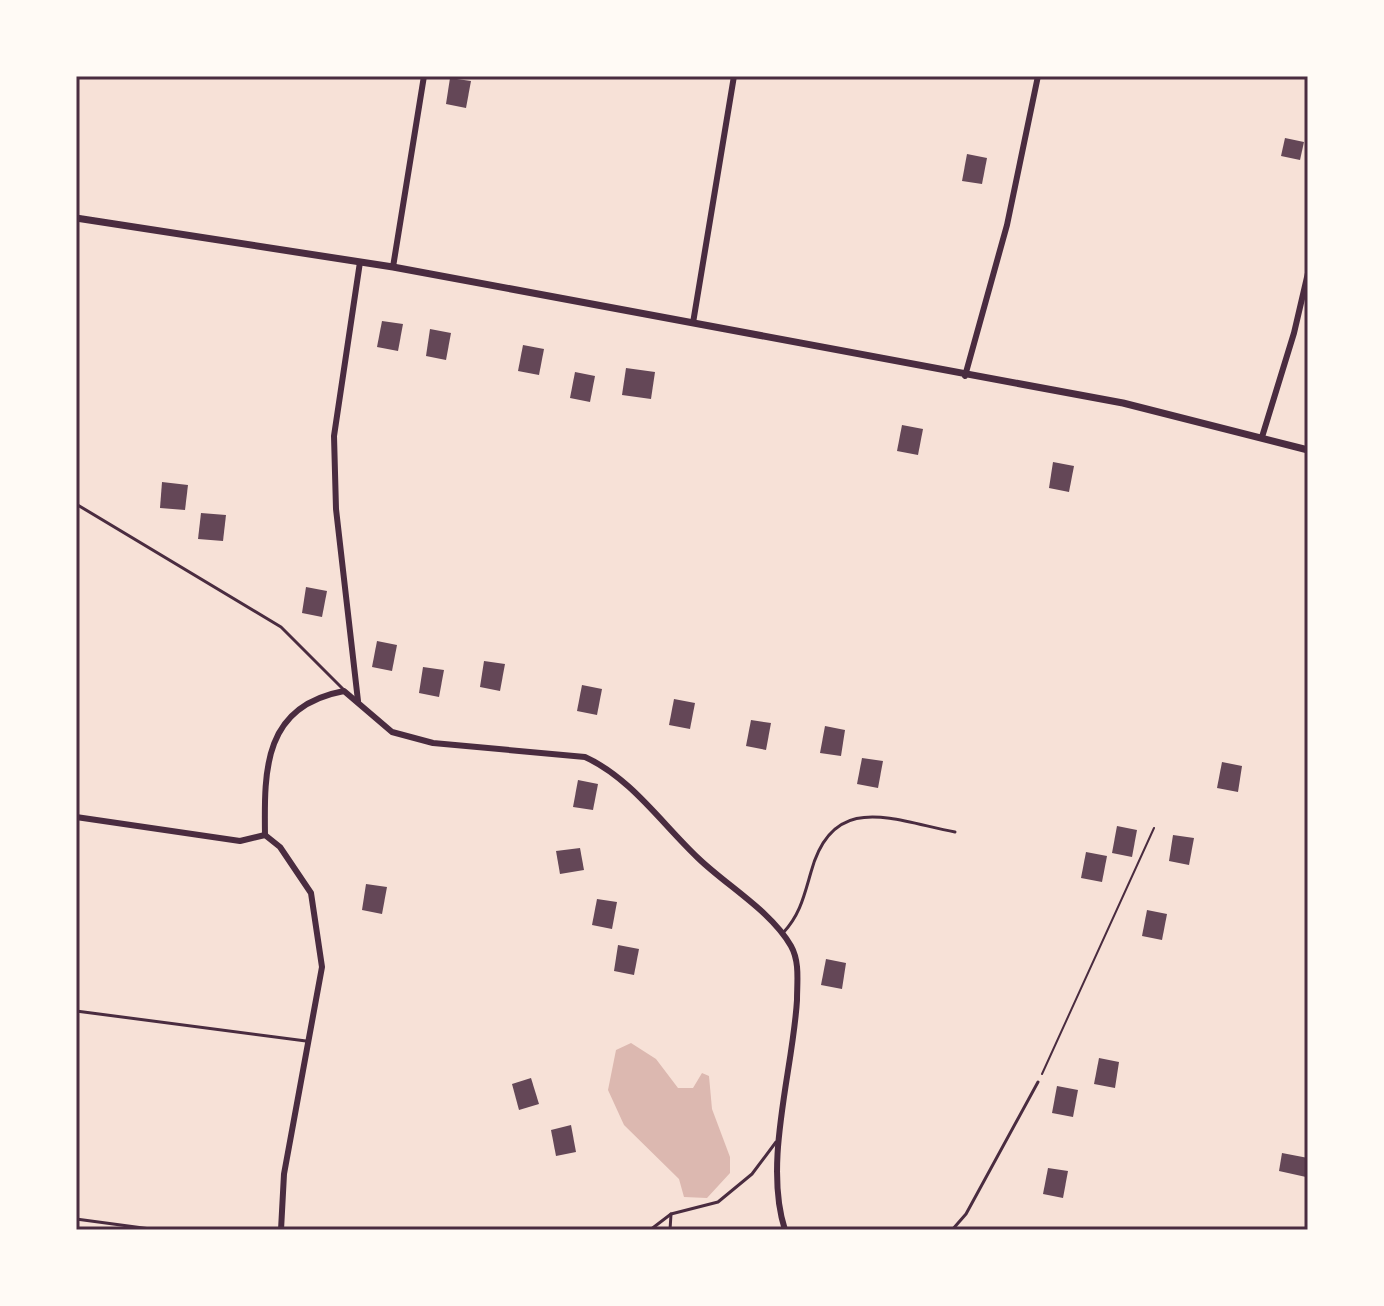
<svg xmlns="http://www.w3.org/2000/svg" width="1384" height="1306" font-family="'Open Sans',sans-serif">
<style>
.water{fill:#dcb8b0}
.building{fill:#644757}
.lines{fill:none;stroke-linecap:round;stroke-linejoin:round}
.path{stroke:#4a2c40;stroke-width:2}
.service{stroke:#4a2c40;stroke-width:3}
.minor{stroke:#4a2c40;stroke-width:6}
.tertiary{stroke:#4a2c40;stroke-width:7}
.neatline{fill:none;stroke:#4a2c40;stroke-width:3}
</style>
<rect width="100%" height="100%" fill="#f7e1d7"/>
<path class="water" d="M631 1043 656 1059 678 1088H693L702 1073 709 1076 712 1109 730 1157V1173L707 1198 684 1197 679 1179 624 1125 608 1090 616 1050Z"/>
<g class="building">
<path d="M450 78 471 81 466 108 446 104Z"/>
<path d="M1285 138 1304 142 1300 160 1281 156Z"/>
<path d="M967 154 987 158 982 184 962 181Z"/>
<path d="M382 321 403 324 398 351 377 347Z"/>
<path d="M430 329 451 333 446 360 426 356Z"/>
<path d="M523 345 544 349 539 375 518 371Z"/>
<path d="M626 368 655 372 651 399 622 395Z"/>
<path d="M575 372 595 376 590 402 570 398Z"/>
<path d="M902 425 923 429 918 455 897 451Z"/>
<path d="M1053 462 1074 466 1069 492 1049 488Z"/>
<path d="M162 482 188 485 185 510 160 508Z"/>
<path d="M201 513 226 515 223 541 198 539Z"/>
<path d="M306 587 327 591 322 617 302 613Z"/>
<path d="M377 641 397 645 392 671 372 667Z"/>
<path d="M484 661 505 664 500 691 480 687Z"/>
<path d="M423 667 444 670 439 697 419 693Z"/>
<path d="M582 685 602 689 597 715 577 711Z"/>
<path d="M674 699 695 703 690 729 669 725Z"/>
<path d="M751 720 771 723 766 750 746 746Z"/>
<path d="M825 726 845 730 841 756 820 753Z"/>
<path d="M862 758 883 761 878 788 857 784Z"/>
<path d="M1222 762 1242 766 1238 792 1217 788Z"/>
<path d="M578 780 598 784 593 810 573 807Z"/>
<path d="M1117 826 1137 830 1132 857 1112 853Z"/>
<path d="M1173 835 1194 838 1189 865 1169 861Z"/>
<path d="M580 848 584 870 560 874 556 851Z"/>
<path d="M1086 852 1107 856 1102 882 1081 878Z"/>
<path d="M366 884 387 887 382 914 362 910Z"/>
<path d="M597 899 617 902 612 929 592 925Z"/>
<path d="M1147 910 1167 914 1162 940 1142 936Z"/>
<path d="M618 945 639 949 634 975 614 971Z"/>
<path d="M826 959 846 963 842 989 821 985Z"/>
<path d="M1099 1058 1119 1062 1115 1088 1094 1084Z"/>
<path d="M531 1078 539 1104 519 1110 512 1084Z"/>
<path d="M1057 1086 1078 1090 1073 1117 1052 1113Z"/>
<path d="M571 1125 576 1152 556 1156 551 1130Z"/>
<path d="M1282 1153 1308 1158 1306 1177 1279 1171Z"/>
<path d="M1048 1168 1068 1171 1063 1198 1043 1194Z"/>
</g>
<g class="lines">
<path class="path" d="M1042 1074 1154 828"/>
<g class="service">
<path d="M76 504 281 627 344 690"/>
<path d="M783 933C800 915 804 896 811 872 833 791 892 820 955 832"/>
<path d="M76 1011 306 1041"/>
<path d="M76 1219 158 1230"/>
<path d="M650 1230 671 1214 718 1202 752 1174 776 1142"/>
<path d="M670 1230 671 1214"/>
<path d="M952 1230 966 1214 1038 1082"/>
</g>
<g class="minor">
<path d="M393 267 424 76"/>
<path d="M693 323 734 76"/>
<path d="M965 376 1007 225 1038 76"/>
<path d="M1262 437 1294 333 1308 273"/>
<path d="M358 701 336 509 334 436 360 262"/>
<path d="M76 817 240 841 265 835"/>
<path d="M265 835C264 768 264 706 344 691L392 732 433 743 585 757C631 778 662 824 698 858 727 886 771 911 791 946 800 962 797 982 797 1000 793 1070 763 1162 785 1230"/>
<path d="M265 835 280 847 311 893 322 967 284 1174 281 1230"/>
</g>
<path class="tertiary" d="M76 218 393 267 1123 403 1308 450"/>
</g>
<rect width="1384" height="1306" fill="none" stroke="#fffaf5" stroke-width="156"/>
<rect x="78" y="78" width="1228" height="1150" class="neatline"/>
</svg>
